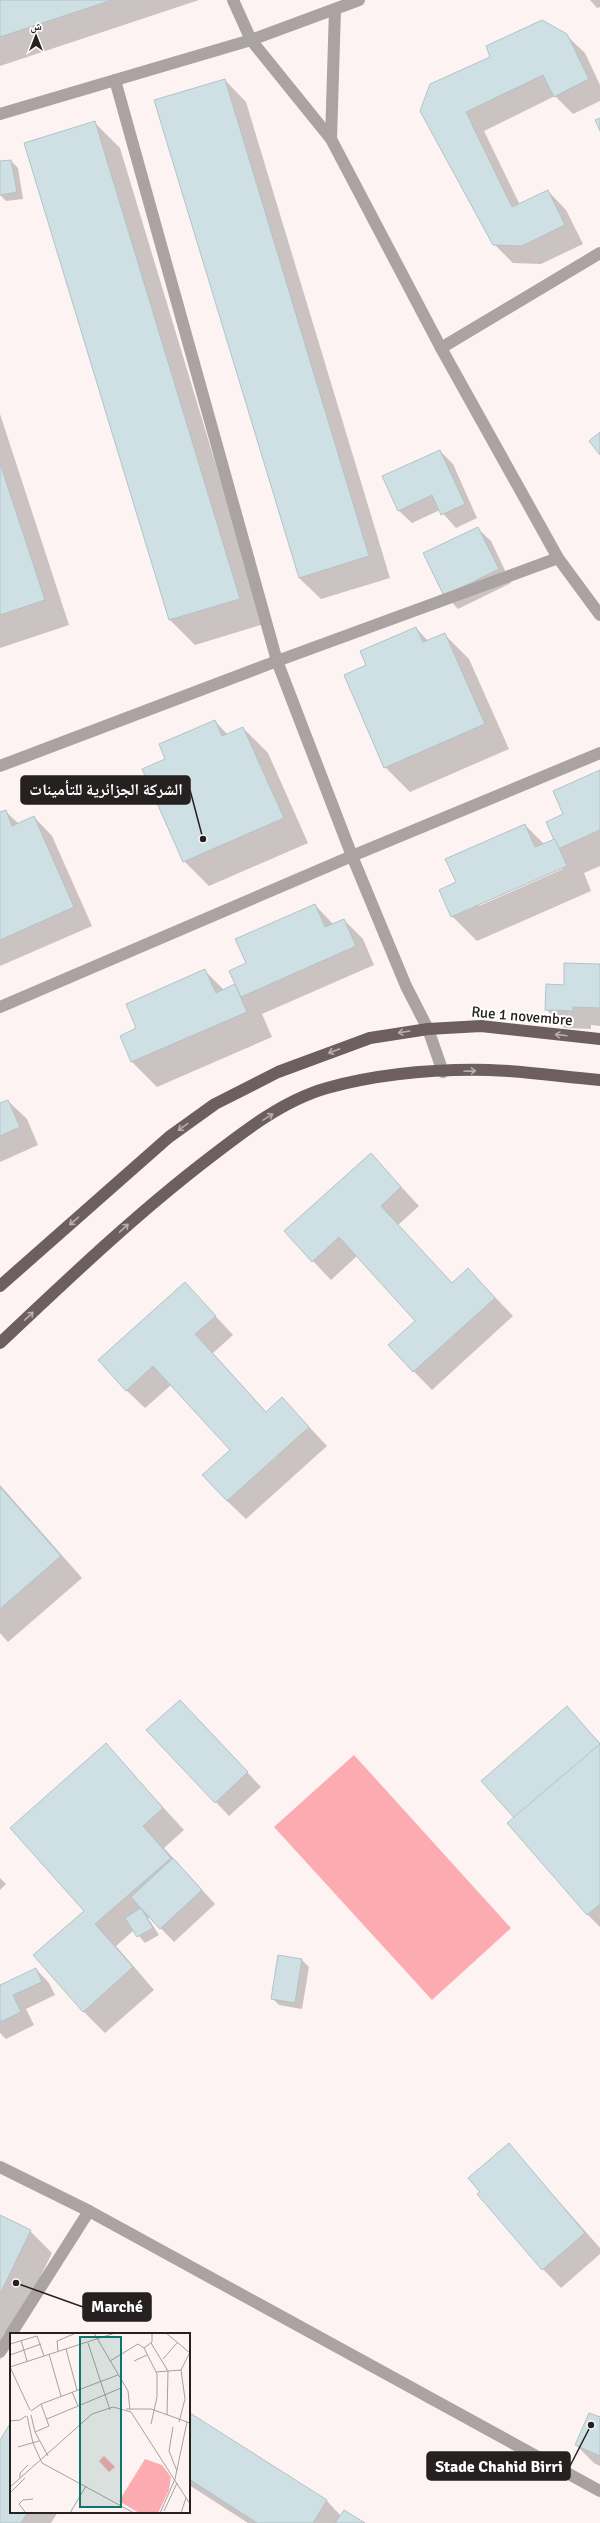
<svg xmlns="http://www.w3.org/2000/svg" width="600" height="2523" font-family="Signika,'Noto Naskh Arabic',sans-serif">
<style>
.green{fill:#fcacb1}
.shadow{fill:#0003;fill-rule:evenodd}
.building{fill:#cee0e4;stroke:#b2c3c7}
.lines{fill:none;stroke-linecap:round;stroke-linejoin:round}
.minor{stroke:#aba3a3;stroke-width:12}
.major{stroke:#6d5f60;stroke-width:12}
.oneway{stroke:#b6afb0}
.labels{text-anchor:middle;dominant-baseline:central;stroke-width:4;stroke-linejoin:round;paint-order:stroke}
.street-label{font-size:15px;fill:#262020;stroke:#fff}
.inset-road{fill:none;stroke:#a89f9f;stroke-width:1}
.view{fill:#0f766e;fill-opacity:0.15;stroke:#0f766e;stroke-width:2}
.inset-edge{fill:none;stroke:#262020;stroke-width:2}
.leader{fill:none;stroke:#262020;stroke-width:1.5}
.callout-dot{fill:#262020;stroke:#fff;stroke-width:1.5}
.callout{fill:#262020;stroke:#262020;stroke-width:1.5}
.callout-label{font-size:16px;text-anchor:middle;font-weight:bold;fill:#fff}
</style>
<rect width="100%" height="100%" fill="#fef3f3"/>
<path class="green" d="M354 1755 511 1928 432 2000 274 1827Z"/>
<g class="shadow">
<path d="M0 0H199L0 66Z"/>
<path d="M600 0V7L597 8 590 0Z"/>
<path d="M566 35 585 53 600 85V101L573 114 555 96 484 131 520 205 548 191 566 210 583 244 541 264 513 263 494 244 421 111Z"/>
<path d="M225 80 246 102 390 578 321 599 299 578Z"/>
<path d="M95 123 120 148 264 624 195 645 170 620Z"/>
<path d="M11 161 18 168 23 199 6 201 0 195V162Z"/>
<path d="M0 414 69 625 0 648Z"/>
<path d="M440 451 453 464 477 518 456 528 440 510 412 523 398 510Z"/>
<path d="M477 528 491 541 511 583 458 609 445 595Z"/>
<path d="M416 628 428 641 444 634 469 659 509 749 410 792 385 767Z"/>
<path d="M215 721 228 735 243 728 268 753 308 843 209 886 184 861 166 760Z"/>
<path d="M600 771V866L584 873 591 891 477 941 452 916 457 883 525 825 544 844 555 840 565 815ZM562 867 563 869 479 906V903Z"/>
<path d="M5 811 19 824 34 817 52 836 92 926 0 966V813Z"/>
<path d="M315 905 334 925 344 920 363 939 374 965 262 1014 272 1037 157 1087 132 1062 121 1036 138 1029 205 971 224 990 236 985 247 963Z"/>
<path d="M600 965V1026L591 1025V1029L564 1028 546 1009 565 986Z"/>
<path d="M8 1101 27 1119 38 1145 0 1162V1104Z"/>
<path d="M371 1154 419 1206 398 1225 452 1283 468 1269 513 1316 432 1390 389 1346 417 1321 357 1256 331 1280 313 1261Z"/>
<path d="M185 1283 233 1335 213 1353 266 1412 282 1398 327 1446 246 1519 227 1501 231 1450 171 1385 145 1408 126 1390Z"/>
<path d="M0 1485 82 1578 8 1642 0 1633Z"/>
<path d="M567 1708 600 1743V1927L587 1914Z"/>
<path d="M193 1714 261 1787 229 1816 148 1730Z"/>
<path d="M106 1745 184 1830 164 1848 215 1904 174 1942 150 1917 148 1918 159 1935 145 1943 134 1930 116 1946 154 1990 105 2033 83 2011 86 1911Z"/>
<path d="M0 1878 6 1884 0 1890Z"/>
<path d="M279 1956 302 1960 309 1967 302 2009 279 2005 272 1998Z"/>
<path d="M36 1969 49 1983 55 1995 26 2009 34 2025 6 2039 0 2033V1986Z"/>
<path d="M509 2145 600 2248V2254L561 2288 543 2269Z"/>
<path d="M0 2217 30 2231 52 2253 0 2360Z"/>
<path d="M191 2414 327 2501 341 2516 363 2523H248L189 2485Z"/>
<path d="M600 2419V2466L594 2463 576 2445Z"/>
<path d="M11 2424V2512H58L51 2523H0V2442Z"/>
</g>
<g class="building">
<path d="M0 0H112L0 37Z"/>
<path d="M542 20 567 34 589 79 554 97 543 75 466 112 512 207 548 190 565 225 522 246 493 245 420 111 430 84 490 57 486 46Z"/>
<path d="M225 79 369 556 299 578 154 100Z"/>
<path d="M600 118V131L595 120Z"/>
<path d="M95 121 240 599 169 620 24 143Z"/>
<path d="M11 160 17 192 0 195V161Z"/>
<path d="M600 432V455L589 441Z"/>
<path d="M440 450 465 504 441 515 432 495 398 511 382 476Z"/>
<path d="M0 463 45 600 0 615Z"/>
<path d="M478 527 499 569 444 596 423 553Z"/>
<path d="M416 627 423 642 445 633 485 724 384 768 344 675 366 665 360 651Z"/>
<path d="M215 720 222 736 243 727 284 818 183 862 142 769 165 759 159 744Z"/>
<path d="M600 770V830L558 849 546 822 563 814 553 791Z"/>
<path d="M6 810 12 826 34 816 74 907 0 940V812Z"/>
<path d="M525 824 535 847 555 839 567 866 451 917 439 890 456 882 445 859Z"/>
<path d="M315 904 325 927 344 919 356 946 241 997 229 971 246 963 235 939Z"/>
<path d="M564 963 600 964V1008L573 1007V1011L545 1010 546 984 564 985Z"/>
<path d="M205 969 216 993 235 984 247 1012 131 1062 120 1036 136 1028 126 1004Z"/>
<path d="M8 1100 20 1127 0 1136V1103Z"/>
<path d="M371 1153 401 1187 381 1206 452 1283 468 1268 495 1298 413 1372 388 1345 415 1321 339 1237 312 1262 284 1231Z"/>
<path d="M185 1282 216 1316 195 1334 266 1412 282 1397 309 1427 227 1501 202 1475 230 1450 153 1366 126 1391 98 1360Z"/>
<path d="M0 1487 61 1556 0 1609Z"/>
<path d="M180 1700 248 1772 215 1803 146 1730Z"/>
<path d="M567 1706 600 1744V1751L518 1822 481 1781Z"/>
<path d="M106 1743 163 1808 143 1826 171 1858 95 1924 133 1967 83 2012 33 1955 84 1911 10 1828Z"/>
<path d="M600 1744V1904L587 1915 507 1823Z"/>
<path d="M173 1858 202 1890 160 1929 131 1897Z"/>
<path d="M141 1908 153 1928 137 1937 125 1918Z"/>
<path d="M278 1955 302 1959 295 2003 271 1999Z"/>
<path d="M36 1968 42 1982 13 1995 21 2012 0 2022V1985Z"/>
<path d="M509 2143 585 2233 542 2270 477 2194 480 2192 468 2178Z"/>
<path d="M0 2215 31 2230 0 2294Z"/>
<path d="M190 2413 327 2500 313 2523H257L189 2479Z"/>
<path d="M589 2413 600 2417V2456L575 2445Z"/>
<path d="M11 2422V2512H28L21 2523H0V2440Z"/>
<path d="M344 2510 365 2523H335Z"/>
</g>
<g class="lines">
<g class="minor">
<path d="M233 0 251 40 331 139 441 348 558 558 600 615"/>
<path d="M115 80 277 661 352 856 406 986 428 1029 443 1072"/>
<path d="M0 114 251 40 359 0"/>
<path d="M331 139 335 9"/>
<path d="M441 348 600 253"/>
<path d="M0 766 277 661 558 558"/>
<path d="M0 1007 352 856 600 753"/>
<path d="M0 2167 89 2211 600 2491"/>
<path d="M11 2334 89 2211"/>
<path d="M0 2352 11 2335"/>
</g>
<g class="major">
<path d="M0 1286 169 1137 215 1104 278 1072 370 1038 428 1029 481 1026 600 1039"/>
<path d="M0 1343C68 1279 135 1215 208 1159 244 1131 284 1100 327 1088 378 1074 437 1069 489 1070 526 1071 563 1077 600 1080"/>
</g>
</g>
<defs><path id="oneway-shaft" d="M-6 0H5M1.5-3L5.5 0L1.5 3" fill="none" stroke-width="1.6" stroke-linecap="round" stroke-linejoin="round"/></defs>
<g class="oneway">
<use href="#oneway-shaft" transform="translate(404 1032) rotate(171)"/>
<use href="#oneway-shaft" transform="translate(561 1035) rotate(-173)"/>
<use href="#oneway-shaft" transform="translate(334 1051) rotate(160)"/>
<use href="#oneway-shaft" transform="translate(470 1071) rotate(-2)"/>
<use href="#oneway-shaft" transform="translate(268 1117) rotate(-32)"/>
<use href="#oneway-shaft" transform="translate(183 1127) rotate(144)"/>
<use href="#oneway-shaft" transform="translate(74 1221) rotate(139)"/>
<use href="#oneway-shaft" transform="translate(124 1228) rotate(-43)"/>
<use href="#oneway-shaft" transform="translate(29 1316) rotate(-43)"/>
</g>
<g class="labels">
<g class="street-label">
<text transform="translate(522 1016) rotate(5)">Rue 1 novembre</text>
</g>
</g>
<g transform="translate(10 2333)">
<rect width="180" height="180" fill="#fef3f3"/>
<path d="M94 123 105 134 99 139 89 128ZM135 126 152 132 161 144 159 157 148 180H129L109 168Z" fill="#fcacb1"/>
<path class="inset-road" d="M84 0 118 58 120 77M156 0 180 20M11 7 17 28M78 10 100 77M141 10 158 38 157 82M0 11 27 3 34 23M134 15 147 41V64L141 91M56 16 67 57M48 18 47 8 66 0M39 21 51 63M0 22 31 11M153 26 167 10M100 28 128 11 134 15 142 9V0M124 28 137 22M0 34 105 0M0 34 20 77M146 39 171 37M62 59 68 73M116 76H141L180 90M21 78 31 71 108 42M21 82 25 99 38 123M17 83 23 110 32 130 124 180M37 86 111 55M0 88 10 87 16 83M169 89 175 66 171 37 180 19M163 94 159 118 167 138M25 99 39 93 31 71M8 114 29 108M10 145V140L18 132M165 146 177 89M0 154 82 81 103 74 121 79 180 171M0 160 15 145M154 178 167 150M16 180 9 171 13 167 23 166M60 180 76 153M150 180 165 146M171 180 176 165"/>
<path class="view" d="M70 4H111V174H70Z"/>
<rect width="180" height="180" class="inset-edge"/>
</g>
<path class="leader" d="M203 839L190 790M16 2283L83 2307M591 2425L570 2466"/>
<g class="callout-dot">
<circle cx="203" cy="839" r="4"/>
<circle cx="16" cy="2283" r="4"/>
<circle cx="591" cy="2425" r="4"/>
</g>
<g class="callout">
<rect x="21" y="776" width="169" height="28" rx="4"/>
<rect x="83" y="2293" width="68" height="28" rx="4"/>
<rect x="427" y="2452" width="143" height="28" rx="4"/>
</g>
<g class="callout-label">
<text x="106" y="795">الشركة الجزائرية للتأمينات</text>
<text x="117" y="2312">Marché</text>
<text x="499" y="2472">Stade Chahid Birri</text>
</g>
<g transform="translate(36 36)" stroke="#ffffff" stroke-width="3" paint-order="stroke">
<path d="M0-3L7 15L0 10L-7 15Z" fill="#262020"/>
<text y="-6" font-size="11" font-weight="bold" text-anchor="middle" fill="#262020">ش</text>
</g>
</svg>
